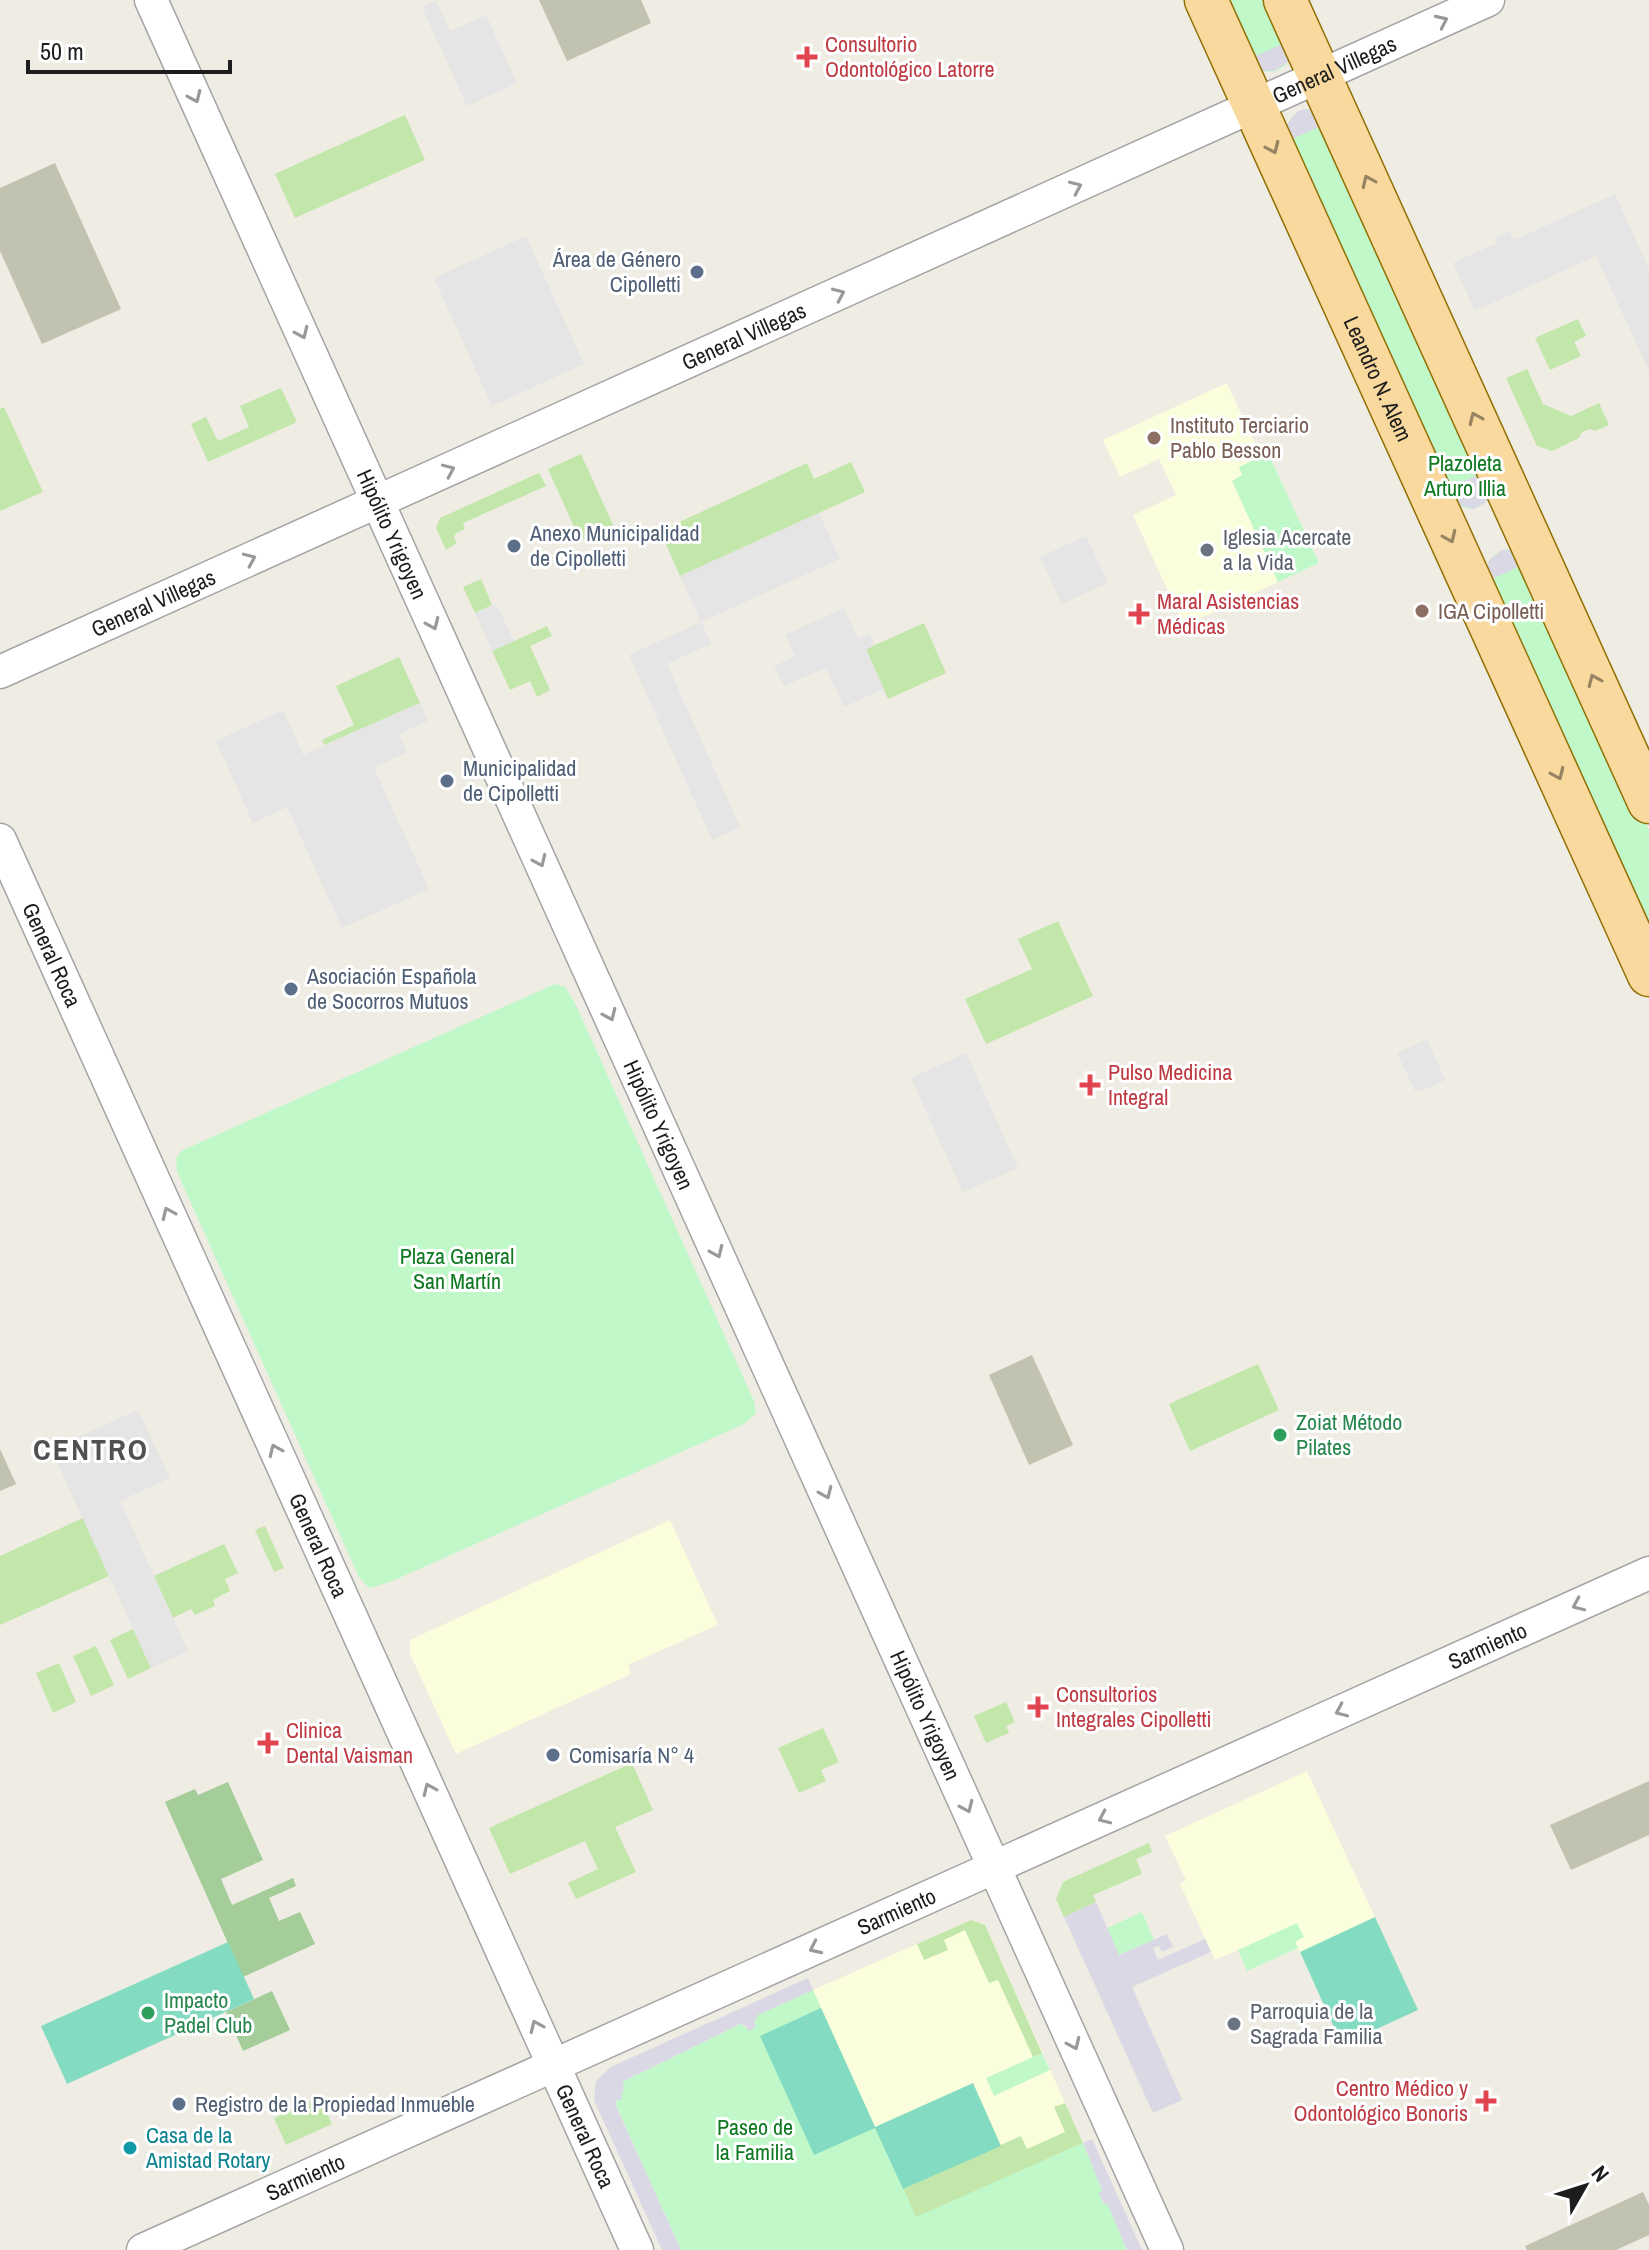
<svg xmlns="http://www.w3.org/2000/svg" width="1649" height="2250" font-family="'Archivo Narrow',sans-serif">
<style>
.education{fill:#fbfedc}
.construction{fill:#c1c2af}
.grass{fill:#c3e7aa}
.forest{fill:#a4cd99}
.park{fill:#c1f8ca}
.pitch{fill:#83dcc1}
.parking{fill:#e5e5e5}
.plaza{fill:#d9d8e4}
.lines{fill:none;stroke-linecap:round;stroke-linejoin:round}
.minor-casing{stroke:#a4a4a4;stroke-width:35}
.major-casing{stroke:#937004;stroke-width:45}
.minor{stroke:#fff;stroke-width:32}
.major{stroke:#f9d99d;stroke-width:42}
.oneway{stroke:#999}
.oneway2{stroke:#968463}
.health-dot{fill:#e0444e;stroke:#fff;stroke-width:3}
.service-dot{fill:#5c6f8a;stroke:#fff;stroke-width:3}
.education-dot{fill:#8d6e63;stroke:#fff;stroke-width:3}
.worship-dot{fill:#6b7280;stroke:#fff;stroke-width:3}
.leisure-dot{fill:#2e9e5b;stroke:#fff;stroke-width:3}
.culture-dot{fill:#0f9aa8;stroke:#fff;stroke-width:3}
.labels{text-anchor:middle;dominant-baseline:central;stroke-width:6;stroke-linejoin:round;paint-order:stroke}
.health-label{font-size:22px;fill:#be3a42;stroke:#fff;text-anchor:start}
.street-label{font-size:22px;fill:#1d1d1d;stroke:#fff}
.service-label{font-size:22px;fill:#4e5e75;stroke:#fff;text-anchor:start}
.education-label{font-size:22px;fill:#785e54;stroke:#fff;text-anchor:start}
.park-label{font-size:22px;fill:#0e7920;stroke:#fff}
.worship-label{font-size:22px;fill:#5b616d;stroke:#fff;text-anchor:start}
.leisure-label{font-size:22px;fill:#27864d;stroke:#fff;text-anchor:start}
.culture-label{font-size:22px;fill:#0d838f;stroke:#fff;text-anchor:start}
.district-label{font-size:30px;font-weight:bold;letter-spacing:2px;fill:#505050;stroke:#fff}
</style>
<rect width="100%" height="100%" fill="#eeece3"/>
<g class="education">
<path d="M1227 383 1261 456 1268 453 1319 563 1184 626 1133 515 1176 495 1159 459 1120 477 1103 440Z"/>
<path d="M670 1520 718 1625 628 1665 631 1674 456 1754 410 1654V1640Z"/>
<path d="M1307 1771 1418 2010 1342 2045 1298 1948 1247 1971 1238 1950 1215 1960 1180 1884 1186 1880 1165 1836Z"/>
<path d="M971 1920 985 1925 1083 2143 916 2218 813 1990Z"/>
</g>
<g class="construction">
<path d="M539 0H641L651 23 567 61Z"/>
<path d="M55 163 121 309 42 344 0 251V188Z"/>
<path d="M1032 1355 1073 1445 1029 1465 989 1375Z"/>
<path d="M0 1449 16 1484 0 1491Z"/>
<path d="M1649 1781V1835L1571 1870 1550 1825Z"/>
<path d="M1643 2192 1649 2205V2235L1616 2250H1527L1525 2246Z"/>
</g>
<g class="grass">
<path d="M405 115 425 160 295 218 275 174Z"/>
<path d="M1578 319 1586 336 1574 342 1581 356 1550 370 1535 338Z"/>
<path d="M1527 369 1543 404 1571 416 1599 403 1609 425 1595 431 1590 429 1582 432 1579 438 1552 451 1537 446 1506 378Z"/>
<path d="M281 388 297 422 208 462 191 424 206 417 218 441 249 427 240 406Z"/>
<path d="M4 407 43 492 0 511V409Z"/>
<path d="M581 454 613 525 580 540 548 469Z"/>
<path d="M851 462 865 492 680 576 660 531 807 463 814 479Z"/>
<path d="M539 473 546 486 463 523 465 529 456 533 454 537 457 543 446 550 436 528 440 518Z"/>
<path d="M481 579 492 605 475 613 463 587Z"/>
<path d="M924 623 946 673 888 699 866 649Z"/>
<path d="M547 626 552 636 530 646 550 690 537 697 530 681 510 690 492 651Z"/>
<path d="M399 657 420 703 324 745 322 740 354 725 336 686Z"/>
<path d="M1058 921 1093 996 986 1044 965 999 1032 969 1018 939Z"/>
<path d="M1258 1364 1279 1410 1190 1451 1169 1404Z"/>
<path d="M83 1518 109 1576 0 1625V1556Z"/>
<path d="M265 1526 284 1568 274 1572 255 1530Z"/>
<path d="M224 1544 238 1573 225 1579 230 1591 213 1600 215 1606 195 1615 191 1609 173 1618 154 1576Z"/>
<path d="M133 1629 151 1668 128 1679 110 1640Z"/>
<path d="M96 1646 114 1685 91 1696 73 1656Z"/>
<path d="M59 1663 76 1702 53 1713 36 1673Z"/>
<path d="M1006 1702 1015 1722 1006 1726 1009 1733 986 1743 974 1716Z"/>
<path d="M823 1728 839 1762 821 1770 826 1781 799 1793 778 1748Z"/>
<path d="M632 1763 653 1810 615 1827 636 1872 576 1899 568 1883 598 1869 585 1841 510 1874 489 1828Z"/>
<path d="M1149 1843 1152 1852 1136 1859 1142 1874 1093 1895 1096 1902 1064 1917 1056 1899 1063 1882Z"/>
<path d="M971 1920 985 1925 1042 2053 1033 2057 998 1980 989 1983 965 1930 944 1940 948 1950 924 1960 917 1944Z"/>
<path d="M320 2097 332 2124 286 2145 274 2118Z"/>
<path d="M1065 2103 1083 2143 916 2218 903 2189 1021 2136 1027 2149 1065 2132 1054 2107Z"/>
</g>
<g class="forest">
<path d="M228 1782 263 1860 221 1879 232 1905 293 1878 296 1886 269 1898 279 1921 300 1912 315 1944 243 1977 165 1802 195 1789 198 1795Z"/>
<path d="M272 1991 290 2030 243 2051 226 2012Z"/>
</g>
<g class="park">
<path d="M1222 0H1271L1289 61C1281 70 1273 74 1262 71Z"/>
<path d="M1305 109 1316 111 1492 481 1485 503C1476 509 1469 510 1459 506L1286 138C1287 123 1290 114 1305 109Z"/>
<path d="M1268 453 1319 563 1278 582 1232 481 1242 475 1239 467Z"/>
<path d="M1506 549 1527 559 1649 830V937L1487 577C1489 563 1490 554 1506 549Z"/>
<path d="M555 984 565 987 575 1003 754 1401 756 1413 744 1424 390 1582 369 1588 359 1577 177 1172 176 1158 183 1150Z"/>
<path d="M1142 1912 1154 1940 1119 1955 1107 1928Z"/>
<path d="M1297 1923 1304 1937 1295 1942 1298 1948 1247 1971 1238 1950Z"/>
<path d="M813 1990 916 2217 1083 2143 1102 2190 1100 2195 1103 2203 1108 2205 1127 2250H681L615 2103 619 2099 622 2082 741 2024 749 2030 756 2027 754 2022 758 2015Z"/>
<path d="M1042 2053 1050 2070 994 2096 986 2078Z"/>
</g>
<g class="pitch">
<path d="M1375 1917 1418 2010 1342 2045 1300 1952Z"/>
<path d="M228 1942 254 1999 67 2084 41 2026Z"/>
<path d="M821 2008 875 2127 973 2083 1001 2146 903 2189 875 2128 814 2155 760 2036Z"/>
</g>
<g class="parking">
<path d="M436 1 450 31 486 15 517 83 467 106 422 7Z"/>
<path d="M1615 194 1649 269V371L1596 256 1475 311 1453 263 1497 243 1496 237 1509 231 1514 240Z"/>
<path d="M526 236 584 364 492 406 434 278Z"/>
<path d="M819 513 840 559 701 622 711 644 667 664 740 827 712 840 629 655 701 622 680 576Z"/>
<path d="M1086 536 1108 583 1062 604 1040 557Z"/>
<path d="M496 604 514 641 492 651 475 613Z"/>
<path d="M844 608 858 638 869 634 872 639 874 645 866 650 884 689 844 707 826 668 784 686 774 666 795 656 785 635Z"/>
<path d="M420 703 428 721 399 734 407 752 374 768 429 889 342 928 287 807 253 823 216 741 283 710 303 755Z"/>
<path d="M1427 1039 1445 1080 1419 1092 1418 1089 1415 1091 1397 1053Z"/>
<path d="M966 1053 1018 1168 963 1192 911 1078Z"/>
<path d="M138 1410 170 1478 120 1501 188 1651 151 1668 51 1449Z"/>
</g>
<g class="plaza">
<path d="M1289 41 1291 54 1289 61 1275 71H1262L1249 59Z"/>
<path d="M1305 109 1316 111 1328 123 1288 141 1287 124 1298 111Z"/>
<path d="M1487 471 1490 497 1485 503 1473 509 1456 504 1447 489Z"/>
<path d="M1502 550H1513L1528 562 1488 581 1487 567 1489 560Z"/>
<path d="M1096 1902 1119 1955 1167 1934 1173 1947 1162 1952 1159 1946 1153 1948 1158 1960 1205 1939 1211 1952 1132 1987 1182 2100 1153 2113 1064 1917Z"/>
<path d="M808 1978 813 1990 758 2015 754 2022 756 2027 749 2031 745 2025 740 2024 622 2082 624 2086 621 2100H616L615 2104 681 2250H662L594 2100 596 2081 611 2067Z"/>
<path d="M1092 2139 1142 2250H1127L1108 2205 1104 2203 1099 2194 1102 2190 1083 2143Z"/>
</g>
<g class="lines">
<g class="minor-casing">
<g id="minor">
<path id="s1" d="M151 0 1167 2250"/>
<path id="s2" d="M0 672 1488 0"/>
<path id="s3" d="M0 840 637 2250"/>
<path id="s4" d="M143 2250 1649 1573"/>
</g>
</g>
<g class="major-casing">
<g id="major">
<path id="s5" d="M1206 0 1649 975"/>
<path d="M1285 0 1649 802"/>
</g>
</g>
<use href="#minor" class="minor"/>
<use href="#major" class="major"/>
</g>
<defs><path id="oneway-chevron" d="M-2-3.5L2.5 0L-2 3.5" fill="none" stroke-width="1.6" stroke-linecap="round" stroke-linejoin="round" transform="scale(2)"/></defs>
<g class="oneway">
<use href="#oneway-chevron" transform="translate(1442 21) rotate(-25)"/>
<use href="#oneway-chevron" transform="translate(195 97) rotate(66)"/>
<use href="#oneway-chevron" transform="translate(1076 187) rotate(-24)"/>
<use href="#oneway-chevron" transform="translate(839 294) rotate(-24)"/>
<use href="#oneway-chevron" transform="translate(302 333) rotate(66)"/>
<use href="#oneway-chevron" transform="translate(449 470) rotate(-24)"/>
<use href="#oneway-chevron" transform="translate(250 559) rotate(-24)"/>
<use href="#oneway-chevron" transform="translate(433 624) rotate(66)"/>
<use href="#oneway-chevron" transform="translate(540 861) rotate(66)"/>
<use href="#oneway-chevron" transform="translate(610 1015) rotate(66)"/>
<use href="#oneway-chevron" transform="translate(168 1213) rotate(-114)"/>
<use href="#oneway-chevron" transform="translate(717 1252) rotate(66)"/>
<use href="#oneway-chevron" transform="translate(275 1450) rotate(-114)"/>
<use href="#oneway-chevron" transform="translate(826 1493) rotate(66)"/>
<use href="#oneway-chevron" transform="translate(1578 1605) rotate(156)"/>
<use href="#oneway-chevron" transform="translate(1341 1711) rotate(156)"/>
<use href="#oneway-chevron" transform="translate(429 1789) rotate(-114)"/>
<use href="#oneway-chevron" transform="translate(967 1807) rotate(66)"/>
<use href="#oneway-chevron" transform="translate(1104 1818) rotate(156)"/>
<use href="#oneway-chevron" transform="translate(815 1948) rotate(155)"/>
<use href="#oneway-chevron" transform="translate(536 2026) rotate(-114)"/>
<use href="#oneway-chevron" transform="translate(1074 2044) rotate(66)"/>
</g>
<g class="oneway2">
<use href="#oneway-chevron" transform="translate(1273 148) rotate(66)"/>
<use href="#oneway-chevron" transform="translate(1368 181) rotate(-114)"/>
<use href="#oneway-chevron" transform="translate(1475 418) rotate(-114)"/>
<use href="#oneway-chevron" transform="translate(1450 537) rotate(66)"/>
<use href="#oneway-chevron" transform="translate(1594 680) rotate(-114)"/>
<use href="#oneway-chevron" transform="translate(1558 774) rotate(66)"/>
</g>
<g class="health-dot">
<path d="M803 45h8v8h8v8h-8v8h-8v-8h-8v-8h8z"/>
<path d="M1135 602h8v8h8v8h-8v8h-8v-8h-8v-8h8z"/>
<path d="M1086 1073h8v8h8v8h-8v8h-8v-8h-8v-8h8z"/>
<path d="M1034 1695h8v8h8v8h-8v8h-8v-8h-8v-8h8z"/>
<path d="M264 1731h8v8h8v8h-8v8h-8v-8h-8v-8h8z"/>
<path d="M1482 2089h8v8h8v8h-8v8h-8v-8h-8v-8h8z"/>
</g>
<g class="service-dot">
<circle cx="697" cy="272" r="8"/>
<circle cx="514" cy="546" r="8"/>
<circle cx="447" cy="781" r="8"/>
<circle cx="291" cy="989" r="8"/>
<circle cx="553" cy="1755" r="8"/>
<circle cx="179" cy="2104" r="8"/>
</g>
<g class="education-dot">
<circle cx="1154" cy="438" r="8"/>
<circle cx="1422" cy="611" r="8"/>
</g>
<g class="worship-dot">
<circle cx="1207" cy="550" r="8"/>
<circle cx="1234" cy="2024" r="8"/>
</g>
<g class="leisure-dot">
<circle cx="1280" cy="1435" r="8"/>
<circle cx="148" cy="2013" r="8"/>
</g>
<circle class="culture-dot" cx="130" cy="2148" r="8"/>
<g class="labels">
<g class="health-label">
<text x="825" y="44">Consultorio<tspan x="825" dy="25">Odontológico Latorre</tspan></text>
<text x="1157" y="601">Maral Asistencias<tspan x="1157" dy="25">Médicas</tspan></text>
<text x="1108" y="1072">Pulso Medicina<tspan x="1108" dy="25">Integral</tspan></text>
<text x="1056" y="1694">Consultorios<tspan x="1056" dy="25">Integrales Cipolletti</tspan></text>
<text x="286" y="1730">Clinica<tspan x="286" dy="25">Dental Vaisman</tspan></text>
<text x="1468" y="2088" text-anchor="end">Centro Médico y<tspan x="1468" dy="25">Odontológico Bonoris</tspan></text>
</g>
<g class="street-label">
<text stroke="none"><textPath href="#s2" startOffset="1464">General Villegas</textPath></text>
<text stroke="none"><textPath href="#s2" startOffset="816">General Villegas</textPath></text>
<text stroke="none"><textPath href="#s5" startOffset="416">Leandro N. Alem</textPath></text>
<text stroke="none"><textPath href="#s1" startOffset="586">Hipólito Yrigoyen</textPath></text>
<text stroke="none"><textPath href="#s2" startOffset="168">General Villegas</textPath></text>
<text stroke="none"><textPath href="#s3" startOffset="126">General Roca</textPath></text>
<text stroke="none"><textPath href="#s1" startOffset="1234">Hipólito Yrigoyen</textPath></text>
<text stroke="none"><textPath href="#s3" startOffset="774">General Roca</textPath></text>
<text stroke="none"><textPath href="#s4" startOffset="1474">Sarmiento</textPath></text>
<text stroke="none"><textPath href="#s1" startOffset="1882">Hipólito Yrigoyen</textPath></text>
<text stroke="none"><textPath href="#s4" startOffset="826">Sarmiento</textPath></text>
<text stroke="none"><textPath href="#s3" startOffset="1422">General Roca</textPath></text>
<text stroke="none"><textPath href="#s4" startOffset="178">Sarmiento</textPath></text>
</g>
<g class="service-label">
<text x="681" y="259" text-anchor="end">Área de Género<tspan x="681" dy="25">Cipolletti</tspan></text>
<text x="530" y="533">Anexo Municipalidad<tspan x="530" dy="25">de Cipolletti</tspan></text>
<text x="463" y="768">Municipalidad<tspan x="463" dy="25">de Cipolletti</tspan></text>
<text x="307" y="976">Asociación Española<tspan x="307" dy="25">de Socorros Mutuos</tspan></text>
<text x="569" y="1755">Comisaría N° 4</text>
<text x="195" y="2104">Registro de la Propiedad Inmueble</text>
</g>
<g class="education-label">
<text x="1170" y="425">Instituto Terciario<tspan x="1170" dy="25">Pablo Besson</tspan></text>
<text x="1438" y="611">IGA Cipolletti</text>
</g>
<g class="park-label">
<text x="1465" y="463">Plazoleta<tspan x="1465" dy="25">Arturo Illia</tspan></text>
<text x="457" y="1256">Plaza General<tspan x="457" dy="25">San Martín</tspan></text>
<text x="755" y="2127">Paseo de<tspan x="755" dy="25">la Familia</tspan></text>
</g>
<g class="worship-label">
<text x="1223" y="537">Iglesia Acercate<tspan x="1223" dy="25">a la Vida</tspan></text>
<text x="1250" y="2011">Parroquia de la<tspan x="1250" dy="25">Sagrada Familia</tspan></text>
</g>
<g class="leisure-label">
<text x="1296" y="1422">Zoiat Método<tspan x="1296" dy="25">Pilates</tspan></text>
<text x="164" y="2000">Impacto<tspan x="164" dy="25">Padel Club</tspan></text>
</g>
<g class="culture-label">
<text x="146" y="2135">Casa de la<tspan x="146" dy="25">Amistad Rotary</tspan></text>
</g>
<g class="district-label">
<text x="91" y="1449">CENTRO</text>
</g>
</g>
<g transform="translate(1585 2186) rotate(51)" stroke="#ffffff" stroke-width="6" paint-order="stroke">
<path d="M0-6L14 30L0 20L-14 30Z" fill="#1d1d1d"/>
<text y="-12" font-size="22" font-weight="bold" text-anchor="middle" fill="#1d1d1d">N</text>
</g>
<path d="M28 60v12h202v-12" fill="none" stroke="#1d1d1d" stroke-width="4"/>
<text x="40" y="60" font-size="24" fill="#1d1d1d" stroke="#ffffff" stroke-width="6" paint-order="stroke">50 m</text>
</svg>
